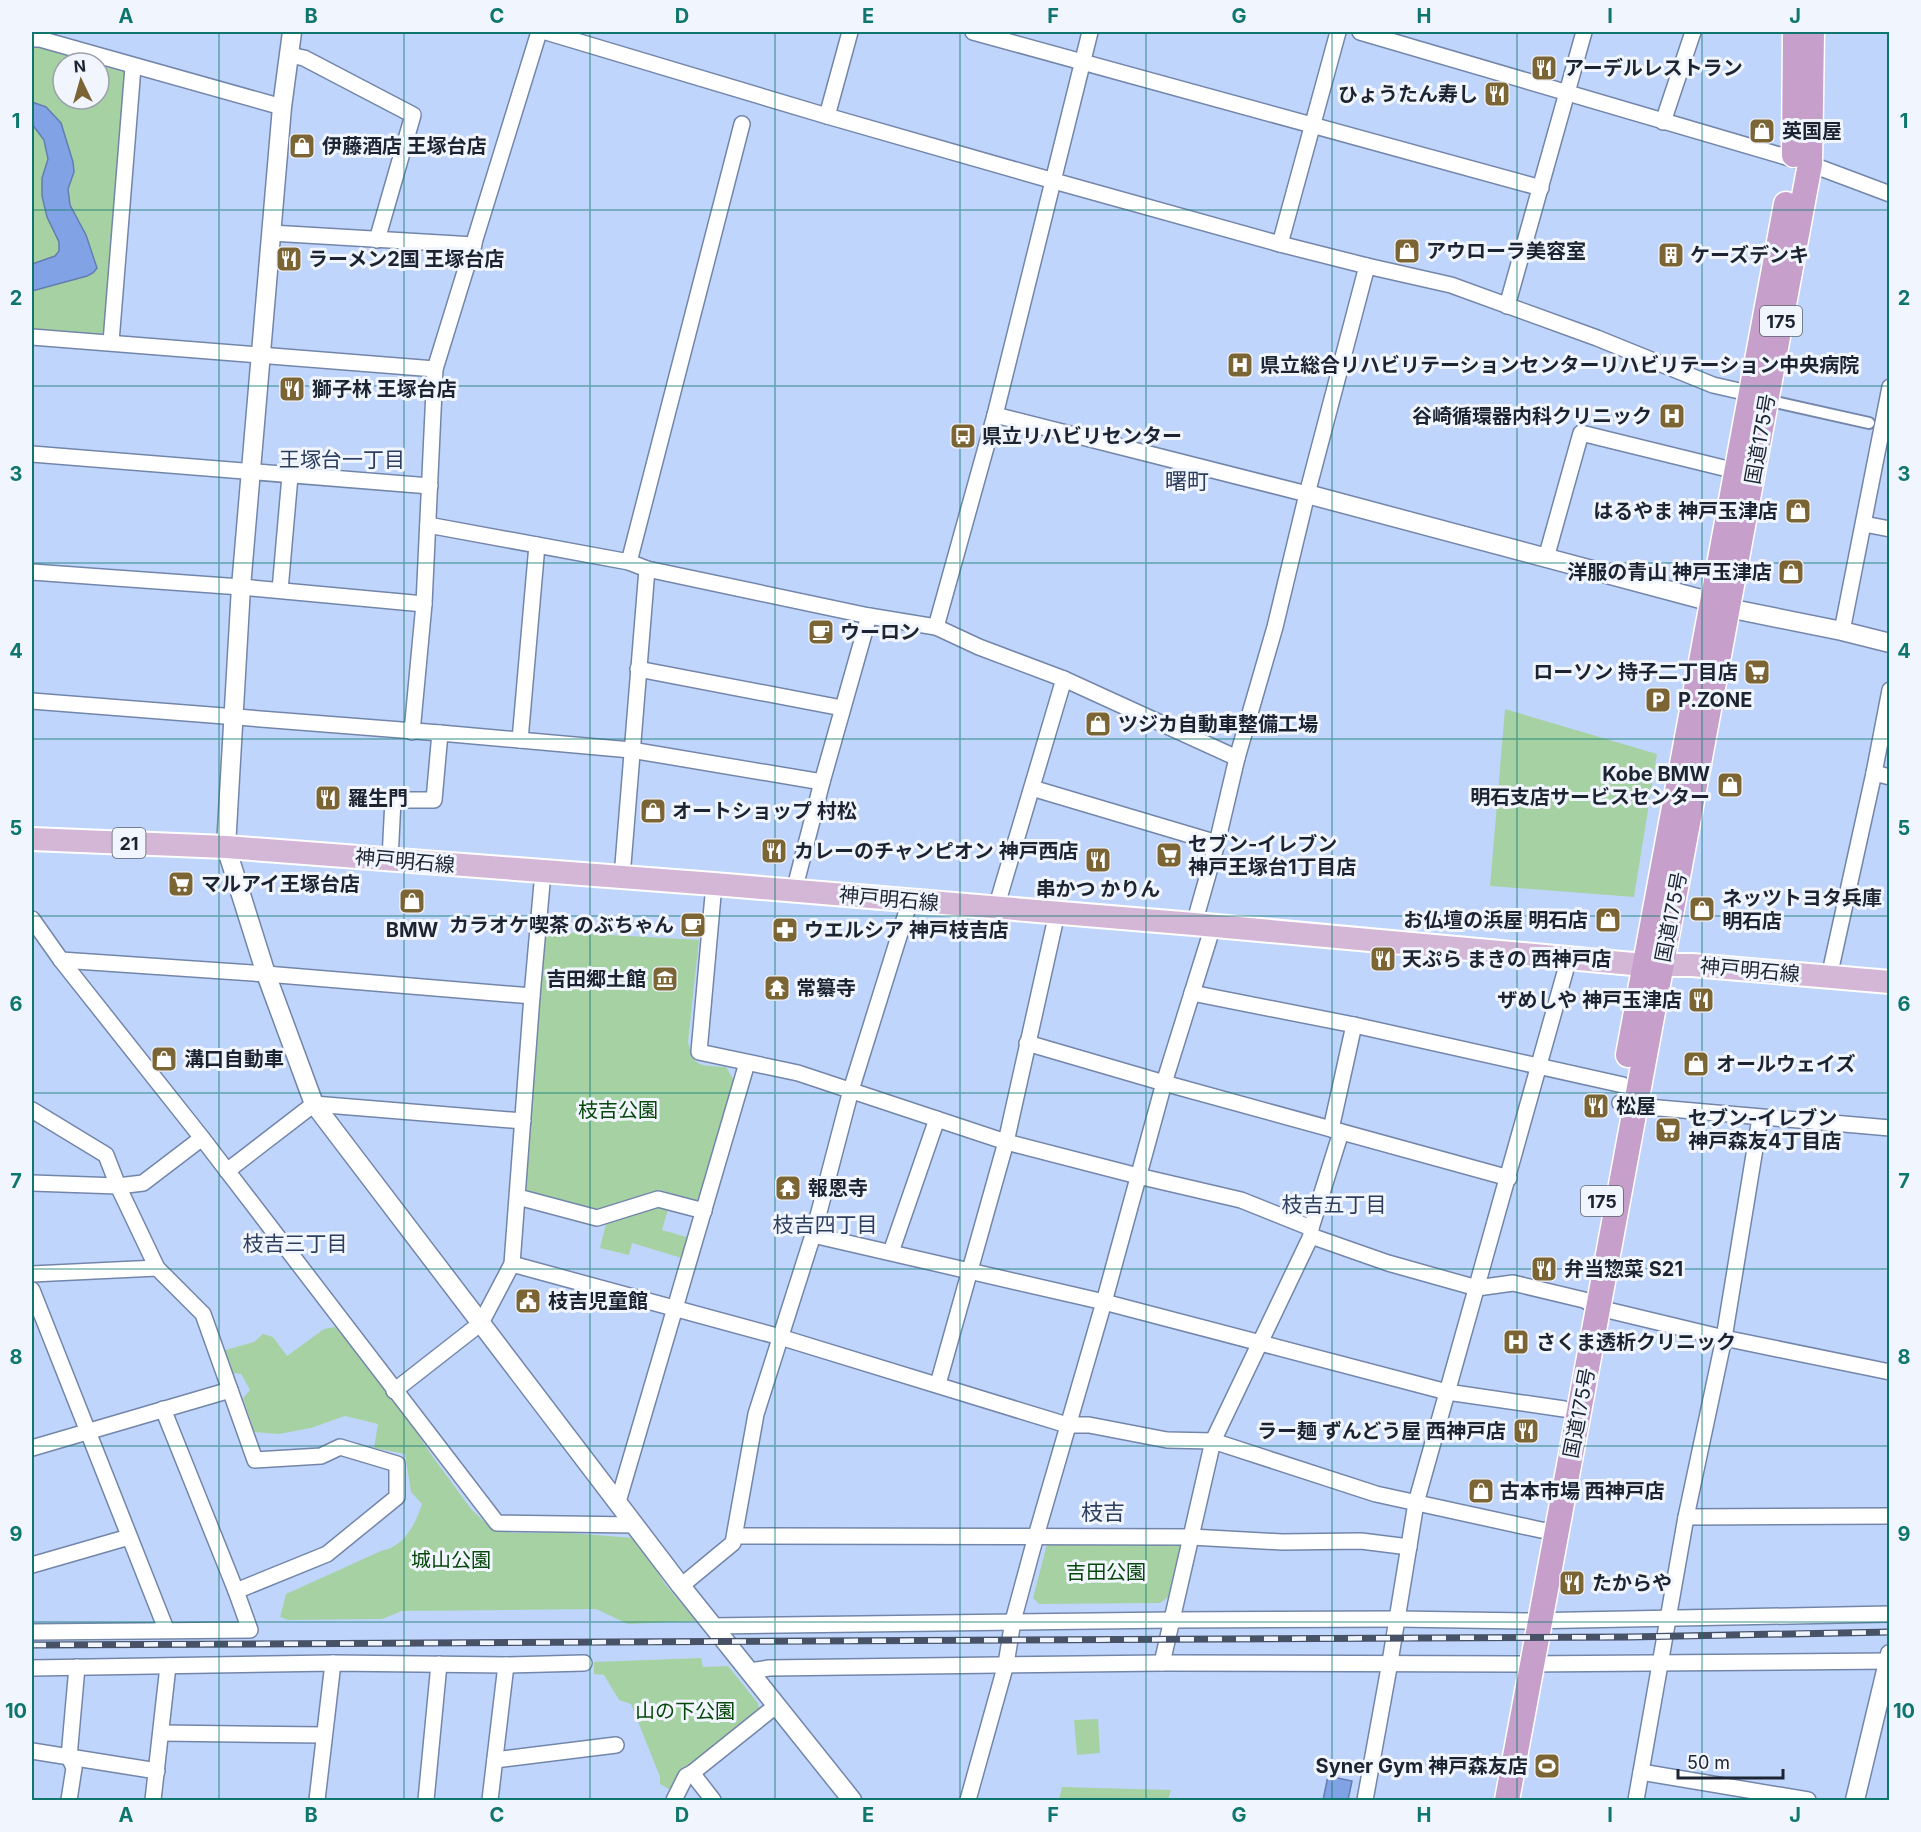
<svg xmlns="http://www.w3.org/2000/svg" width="1921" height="1832" font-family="Inter,'Noto Sans JP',sans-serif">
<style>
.green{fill:#a6d2a3;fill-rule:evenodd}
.water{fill:#81a3e6;stroke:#637db0;stroke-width:1.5}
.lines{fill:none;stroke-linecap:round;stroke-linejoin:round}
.pedestrian-casing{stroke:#7386aa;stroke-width:14}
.minor-casing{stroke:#7386aa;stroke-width:18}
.tertiary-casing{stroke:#7386aa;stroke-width:21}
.primary-casing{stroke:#fff;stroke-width:26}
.trunk-casing{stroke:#fff;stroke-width:27}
.pedestrian{stroke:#fff;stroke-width:10}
.minor{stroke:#fff;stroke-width:15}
.tertiary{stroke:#fff;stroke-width:18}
.primary{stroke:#d4b7d7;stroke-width:22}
.trunk{stroke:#c69fca;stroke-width:24}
.rail-casing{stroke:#475267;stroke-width:7}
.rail{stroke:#f1f5fe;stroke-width:4.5;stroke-dasharray:14;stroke-linecap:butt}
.grid{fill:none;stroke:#0f766e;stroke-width:1.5;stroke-opacity:0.55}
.labels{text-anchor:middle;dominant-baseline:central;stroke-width:6;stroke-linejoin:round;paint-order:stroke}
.shield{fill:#f1f5fe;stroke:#5c636f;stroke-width:1.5}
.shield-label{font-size:18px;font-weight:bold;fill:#1c2432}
.poi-label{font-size:20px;font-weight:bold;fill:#1c2432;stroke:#f1f5fe;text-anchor:start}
.street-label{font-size:20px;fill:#1c2432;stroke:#f1f5fe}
.park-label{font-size:20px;fill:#07470b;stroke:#f1f5fe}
.neighbourhood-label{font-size:21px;fill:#2d3d5c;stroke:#f1f5fe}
.quarter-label{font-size:22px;fill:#2d3d5c;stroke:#f1f5fe}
.neatline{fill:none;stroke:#0f766e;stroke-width:2}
.grid-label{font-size:20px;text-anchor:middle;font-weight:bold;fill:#0f766e}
</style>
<rect width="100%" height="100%" fill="#c0d5fc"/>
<g class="green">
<path d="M32 45 123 66 127 78 108 328 98 336 32 330ZM63 63H99V99H63Z"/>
<path d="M1505 709 1657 754 1634 897 1490 886Z"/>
<path d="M544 931 699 940 688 1042C694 1069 701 1065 726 1067L735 1082 704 1192 696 1202 658 1189 653 1202 669 1206 662 1230 690 1238 685 1259 632 1243 629 1255 600 1248 608 1215 529 1192 523 1186Z"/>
<path d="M335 1327 379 1377 433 1457 471 1509 492 1529 513 1533H568L635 1538 665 1584 696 1621 628 1624 596 1609 402 1611 382 1619 288 1620 280 1617 286 1594 381 1551C404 1547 415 1525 422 1504L411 1492 405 1454 374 1448 378 1424 345 1416 311 1428 279 1434 254 1432 243 1398 250 1390 241 1374 232 1373 222 1351 254 1342 263 1334 273 1337 287 1356 324 1329Z"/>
<path d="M1175 1540 1180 1547 1168 1597 1160 1603 1039 1604 1033 1598 1047 1544 1052 1541Z"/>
<path d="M701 1658 703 1667 728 1666 757 1702 761 1712 694 1764 684 1767 675 1788 669 1789 660 1784V1777L631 1704 619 1700 604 1675 594 1674V1662Z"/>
<path d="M1098 1719 1100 1753 1077 1755 1074 1720Z"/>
<path d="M1062 1787 1171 1790 1168 1800H1059Z"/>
</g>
<g class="water">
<path d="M32 102 46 107 61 123 73 162 74 172 68 189 70 205 86 235 97 268 93 273 87 276 32 291V264L55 256 59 251V242L47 217 42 196V178L48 159 44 140 32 124Z"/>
<path d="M1328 1776 1352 1781 1348 1800H1323Z"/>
</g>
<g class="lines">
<g class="pedestrian-casing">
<path id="pedestrian" d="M1775 402 1869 423"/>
</g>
<g class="minor-casing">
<g id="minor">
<path d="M546 32 827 116 1054 181 1280 244 1367 266 1451 285 1597 338 1713 385 1757 395"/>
<path d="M973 32 1541 188"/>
<path d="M1360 32 1810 164 1890 194"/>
<path d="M32 39H40L282 107"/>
<path d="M289 55 304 58 413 115 377 240"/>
<path d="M827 116 850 32"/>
<path d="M1663 122 1693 32"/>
<path d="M271 233 474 245"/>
<path d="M1280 244 1338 32"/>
<path d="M1507 306 1584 32"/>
<path d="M32 337 435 369"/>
<path d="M111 342 133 67"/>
<path d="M995 415 1307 494"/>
<path d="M32 454 430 486"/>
<path d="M1864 524 1890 529"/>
<path d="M428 525 629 562 647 569 869 616 936 627 979 647 1064 679 1237 758"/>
<path d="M1546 558 1581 433 1744 473"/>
<path d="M629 562 742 124"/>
<path d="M32 572 241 587 424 604"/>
<path d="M280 590 290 476"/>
<path d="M936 627 995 415 1090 32"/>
<path d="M1842 631 1890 387"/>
<path d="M638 669 842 708"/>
<path d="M32 701 440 733 631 750 822 782"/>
<path d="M412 732 424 604 435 369 539 32"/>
<path d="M520 740 537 545"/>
<path d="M1874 773 1890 777"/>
<path d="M1032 788 1217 843"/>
<path d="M390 859 393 800H434L440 733"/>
<path d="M622 877 647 569"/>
<path d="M714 884 699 1052 798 1073 1006 1142 1138 1176 1241 1200 1311 1228V1236L1388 1263 1477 1288 1513 1283 1584 1300 1599 1308 1724 1338 1890 1372"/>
<path d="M794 891 822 782 869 616"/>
<path d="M996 908 1064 679"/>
<path d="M32 919 61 960 202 1138 497 1523 635 1525"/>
<path d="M1194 924 1217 843 1237 758 1275 627 1307 494 1367 266"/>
<path d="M61 960 266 974 532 996"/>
<path d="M1829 977 1874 773 1890 690"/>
<path d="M1192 993 1354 1025 1623 1085"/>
<path d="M1027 1043 1164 1083 1509 1178"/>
<path d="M1620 1103 1636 1106 1890 1128"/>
<path d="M32 1110 106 1155 118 1186 157 1268 203 1314 255 1460 321 1456 340 1447 397 1464V1497L327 1554 236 1591"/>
<path d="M1331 1129 1354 1025"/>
<path d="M227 1171 314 1104 523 1121"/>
<path d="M32 1183 118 1186 143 1183 202 1138"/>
<path d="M518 1197 597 1218 658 1199 704 1211"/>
<path d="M1311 1228 1341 1132"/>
<path d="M813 1235 1104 1302 1447 1392 1564 1409"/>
<path d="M891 1252 937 1119"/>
<path d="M512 1264 780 1337 1067 1425H1089L1167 1440 1213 1441 1376 1494 1541 1530 1557 1531"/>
<path d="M32 1274 157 1268"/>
<path d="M32 1290 166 1629"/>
<path d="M938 1384 1006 1142 1057 913"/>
<path d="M394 1391 481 1323 512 1264 532 996 543 872"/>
<path d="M32 1448 230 1390"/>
<path d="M618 1502 747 1063"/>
<path d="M1686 1517 1890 1516"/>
<path d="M735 1536 1191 1537 1282 1542 1361 1541 1409 1547"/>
<path d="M32 1565 129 1537"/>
<path d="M681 1586 733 1543 756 1414 813 1235 851 1090 910 901"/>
<path d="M713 1626 1172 1620 1398 1619 1525 1621 1890 1614"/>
<path d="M32 1632 250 1630 236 1591 163 1409"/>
<path d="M1162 1663 1213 1441 1311 1236"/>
<path d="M32 1668 333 1663 506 1665 584 1663"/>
<path d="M750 1671 769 1668 1162 1663 1518 1664 1890 1661"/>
<path d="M161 1733 324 1735"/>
<path d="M32 1751 157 1771"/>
<path d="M495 1760 616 1745"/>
<path d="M1641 1772 1808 1800"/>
<path d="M692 1773 713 1800"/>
<path d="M69 1800 74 1768 69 1757 77 1667"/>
<path d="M153 1800 168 1666"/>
<path d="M317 1800 333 1663"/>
<path d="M426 1800 439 1664"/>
<path d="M490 1800 506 1665"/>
<path d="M674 1800 686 1776 692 1773 777 1705"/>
<path d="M968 1800 1006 1664 1013 1621 1036 1536 1104 1302 1164 1083 1213 926"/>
<path d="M1365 1800 1390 1662 1416 1503 1569 958"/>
<path d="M1636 1800 1686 1517 1724 1338 1760 1118"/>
</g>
</g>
<g class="tertiary-casing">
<g id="tertiary">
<path d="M292 32 282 107 241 587 226 847 266 974 314 1104 681 1586 852 1800"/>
<path d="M1307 494 1712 602 1728 608 1842 631 1890 643"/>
<path d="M1855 1800 1890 1654"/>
</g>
</g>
<g class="primary-casing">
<path id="primary" d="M32 839 226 847 714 884 1194 924 1644 965H1692L1890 982"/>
</g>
<g class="trunk-casing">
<g id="trunk">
<path d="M1794 155 1795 32"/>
<path d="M1628 1055 1786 204"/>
<path d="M1507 1800 1810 164 1812 32"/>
</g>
</g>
<use href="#pedestrian" class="pedestrian"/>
<use href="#minor" class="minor"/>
<use href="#tertiary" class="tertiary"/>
<use href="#primary" class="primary"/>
<use href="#trunk" class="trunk"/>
<g class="rail-casing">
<path id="rail" d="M32 1645 1629 1637 1890 1632"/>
</g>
<use href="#rail" class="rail"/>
</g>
<path class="grid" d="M219 32V1800M404 32V1800M590 32V1800M775 32V1800M960 32V1800M1146 32V1800M1332 32V1800M1517 32V1800M1702 32V1800M32 210H1890M32 386H1890M32 563H1890M32 739H1890M32 916H1890M32 1093H1890M32 1269H1890M32 1446H1890M32 1622H1890"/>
<defs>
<g id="restaurant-square" transform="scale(1.35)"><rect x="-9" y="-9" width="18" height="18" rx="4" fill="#7c6535" stroke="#f1f5fe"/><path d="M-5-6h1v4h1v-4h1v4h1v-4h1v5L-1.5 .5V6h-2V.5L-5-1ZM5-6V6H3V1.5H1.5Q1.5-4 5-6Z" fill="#fff"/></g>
<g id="shop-square" transform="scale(1.35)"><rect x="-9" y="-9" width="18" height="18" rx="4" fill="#7c6535" stroke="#f1f5fe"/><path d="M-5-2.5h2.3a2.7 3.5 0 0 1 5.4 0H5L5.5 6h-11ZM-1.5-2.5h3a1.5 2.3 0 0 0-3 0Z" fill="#fff"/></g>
<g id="building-square" transform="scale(1.35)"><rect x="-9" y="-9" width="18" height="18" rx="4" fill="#7c6535" stroke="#f1f5fe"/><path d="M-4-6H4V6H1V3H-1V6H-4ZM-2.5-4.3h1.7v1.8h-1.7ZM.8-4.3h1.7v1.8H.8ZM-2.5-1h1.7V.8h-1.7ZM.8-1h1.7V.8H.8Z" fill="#fff"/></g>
<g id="hospital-square" transform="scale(1.35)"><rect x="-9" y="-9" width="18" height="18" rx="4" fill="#7c6535" stroke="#f1f5fe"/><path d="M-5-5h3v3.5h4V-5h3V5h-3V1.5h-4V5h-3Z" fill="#fff"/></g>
<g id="bus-square" transform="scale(1.35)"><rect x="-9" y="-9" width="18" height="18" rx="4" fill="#7c6535" stroke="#f1f5fe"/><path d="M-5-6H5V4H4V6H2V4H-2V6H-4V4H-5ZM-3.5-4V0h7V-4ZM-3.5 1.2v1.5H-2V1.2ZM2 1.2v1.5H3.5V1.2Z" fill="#fff"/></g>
<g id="cafe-square" transform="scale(1.35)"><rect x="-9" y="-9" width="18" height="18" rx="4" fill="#7c6535" stroke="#f1f5fe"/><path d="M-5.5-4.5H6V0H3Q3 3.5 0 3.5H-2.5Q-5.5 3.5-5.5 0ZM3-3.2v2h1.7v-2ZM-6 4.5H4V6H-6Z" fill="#fff"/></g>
<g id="supermarket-square" transform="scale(1.35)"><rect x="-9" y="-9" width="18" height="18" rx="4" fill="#7c6535" stroke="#f1f5fe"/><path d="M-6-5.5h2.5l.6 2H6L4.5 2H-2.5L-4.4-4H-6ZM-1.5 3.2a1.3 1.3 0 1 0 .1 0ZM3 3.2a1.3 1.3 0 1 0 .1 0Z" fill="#fff"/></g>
<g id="parking-square" transform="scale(1.35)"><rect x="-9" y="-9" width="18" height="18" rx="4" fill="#7c6535" stroke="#f1f5fe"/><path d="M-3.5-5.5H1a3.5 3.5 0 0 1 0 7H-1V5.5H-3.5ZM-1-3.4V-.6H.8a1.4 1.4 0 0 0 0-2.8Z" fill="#fff"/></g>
<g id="pharmacy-square" transform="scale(1.35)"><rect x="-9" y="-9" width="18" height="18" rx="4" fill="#7c6535" stroke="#f1f5fe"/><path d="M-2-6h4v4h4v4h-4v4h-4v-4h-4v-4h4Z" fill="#fff"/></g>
<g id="museum-square" transform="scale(1.35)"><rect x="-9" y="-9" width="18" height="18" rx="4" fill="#7c6535" stroke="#f1f5fe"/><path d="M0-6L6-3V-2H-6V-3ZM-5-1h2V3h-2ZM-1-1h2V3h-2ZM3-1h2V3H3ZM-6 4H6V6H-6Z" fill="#fff"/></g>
<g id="temple-square" transform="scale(1.35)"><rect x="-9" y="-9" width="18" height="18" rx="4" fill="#7c6535" stroke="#f1f5fe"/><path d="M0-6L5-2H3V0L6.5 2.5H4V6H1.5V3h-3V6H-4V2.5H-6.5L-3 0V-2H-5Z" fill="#fff"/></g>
<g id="civic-square" transform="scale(1.35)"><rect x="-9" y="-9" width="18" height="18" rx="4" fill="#7c6535" stroke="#f1f5fe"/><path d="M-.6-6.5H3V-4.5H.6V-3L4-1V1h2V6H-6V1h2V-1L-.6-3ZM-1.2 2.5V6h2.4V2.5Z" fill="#fff"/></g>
<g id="stadium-square" transform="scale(1.35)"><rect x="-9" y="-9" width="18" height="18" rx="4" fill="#7c6535" stroke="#f1f5fe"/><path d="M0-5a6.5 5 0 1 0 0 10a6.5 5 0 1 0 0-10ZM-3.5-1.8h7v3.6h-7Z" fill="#fff"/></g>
</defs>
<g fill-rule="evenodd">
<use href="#restaurant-square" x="1544" y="68"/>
<use href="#restaurant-square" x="1497" y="94"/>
<use href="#shop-square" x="1762" y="131"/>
<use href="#shop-square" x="302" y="146"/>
<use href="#shop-square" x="1407" y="251"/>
<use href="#building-square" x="1671" y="255"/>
<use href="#restaurant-square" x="289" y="259"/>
<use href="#hospital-square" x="1240" y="365"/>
<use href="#restaurant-square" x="292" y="389"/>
<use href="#hospital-square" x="1672" y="416"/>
<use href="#bus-square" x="963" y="436"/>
<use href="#shop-square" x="1798" y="511"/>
<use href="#shop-square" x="1791" y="572"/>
<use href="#cafe-square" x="821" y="632"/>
<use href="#supermarket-square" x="1757" y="672"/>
<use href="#parking-square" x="1658" y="700"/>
<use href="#shop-square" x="1098" y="724"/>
<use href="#shop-square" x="1730" y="785"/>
<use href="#restaurant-square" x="328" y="798"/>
<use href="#shop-square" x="653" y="811"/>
<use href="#restaurant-square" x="774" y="851"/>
<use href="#supermarket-square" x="1169" y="855"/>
<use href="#restaurant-square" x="1098" y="860"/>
<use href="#supermarket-square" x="181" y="884"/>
<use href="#shop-square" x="412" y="901"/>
<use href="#shop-square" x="1702" y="909"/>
<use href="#shop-square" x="1608" y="920"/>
<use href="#cafe-square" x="693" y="925"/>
<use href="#pharmacy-square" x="785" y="930"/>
<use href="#restaurant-square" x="1383" y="959"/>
<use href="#museum-square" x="665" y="979"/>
<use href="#temple-square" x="777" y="988"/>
<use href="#restaurant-square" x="1701" y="1000"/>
<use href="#shop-square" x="164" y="1059"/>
<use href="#shop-square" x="1696" y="1064"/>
<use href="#restaurant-square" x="1596" y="1106"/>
<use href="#supermarket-square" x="1668" y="1130"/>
<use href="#temple-square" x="788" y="1188"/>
<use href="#restaurant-square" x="1544" y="1269"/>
<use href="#civic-square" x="528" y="1301"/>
<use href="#hospital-square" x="1516" y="1342"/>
<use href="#restaurant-square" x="1526" y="1431"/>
<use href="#shop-square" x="1481" y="1491"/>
<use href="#restaurant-square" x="1572" y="1583"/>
<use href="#stadium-square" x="1547" y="1766"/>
</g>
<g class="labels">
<g class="shield">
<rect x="1760" y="306" width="42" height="30" rx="4.5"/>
<rect x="112.5" y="828" width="33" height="30" rx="4.5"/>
<rect x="1581" y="1186" width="42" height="30" rx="4.5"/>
</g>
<g class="shield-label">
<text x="1781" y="321">175</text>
<text x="129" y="843">21</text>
<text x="1602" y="1201">175</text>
</g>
<g class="poi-label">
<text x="1564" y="68">アーデルレストラン</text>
<text x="1478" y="94" text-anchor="end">ひょうたん寿し</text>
<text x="1782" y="131">英国屋</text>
<text x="322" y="146">伊藤酒店 王塚台店</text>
<text x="1426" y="251">アウローラ美容室</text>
<text x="1690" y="255">ケーズデンキ</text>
<text x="308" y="259">ラーメン2国 王塚台店</text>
<text x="1260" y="365">県立総合リハビリテーションセンターリハビリテーション中央病院</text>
<text x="312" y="389">獅子林 王塚台店</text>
<text x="1652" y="416" text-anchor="end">谷崎循環器内科クリニック</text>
<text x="982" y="436">県立リハビリセンター</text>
<text x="1778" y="511" text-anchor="end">はるやま 神戸玉津店</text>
<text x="1772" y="572" text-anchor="end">洋服の青山 神戸玉津店</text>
<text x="840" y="632">ウーロン</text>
<text x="1738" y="672" text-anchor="end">ローソン 持子二丁目店</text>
<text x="1678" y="700">P.ZONE</text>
<text x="1118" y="724">ツジカ自動車整備工場</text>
<text x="1710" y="774" text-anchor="end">Kobe BMW<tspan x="1710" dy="23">明石支店サービスセンター</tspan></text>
<text x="348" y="798">羅生門</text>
<text x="672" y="811">オートショップ 村松</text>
<text x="1188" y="844">セブン-イレブン<tspan x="1188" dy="23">神戸王塚台1丁目店</tspan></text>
<text x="794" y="851">カレーのチャンピオン 神戸西店</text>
<text x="201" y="884">マルアイ王塚台店</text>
<text x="1098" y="889" text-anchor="middle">串かつ かりん</text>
<text x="1722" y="898">ネッツトヨタ兵庫<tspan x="1722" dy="23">明石店</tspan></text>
<text x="1588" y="920" text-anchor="end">お仏壇の浜屋 明石店</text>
<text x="674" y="925" text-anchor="end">カラオケ喫茶 のぶちゃん</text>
<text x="412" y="930" text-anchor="middle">BMW</text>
<text x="804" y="930">ウエルシア 神戸枝吉店</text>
<text x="1402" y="959">天ぷら まきの 西神戸店</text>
<text x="646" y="979" text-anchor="end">吉田郷土館</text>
<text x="796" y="988">常纂寺</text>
<text x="1682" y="1000" text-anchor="end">ザめしや 神戸玉津店</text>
<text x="184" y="1059">溝口自動車</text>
<text x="1716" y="1064">オールウェイズ</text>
<text x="1616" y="1106">松屋</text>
<text x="1688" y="1118">セブン-イレブン<tspan x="1688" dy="23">神戸森友4丁目店</tspan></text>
<text x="808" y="1188">報恩寺</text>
<text x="1564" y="1269">弁当惣菜 S21</text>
<text x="548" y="1301">枝吉児童館</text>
<text x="1536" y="1342">さくま透析クリニック</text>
<text x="1506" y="1431" text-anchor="end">ラー麺 ずんどう屋 西神戸店</text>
<text x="1500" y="1491">古本市場 西神戸店</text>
<text x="1592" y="1583">たからや</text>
<text x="1528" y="1766" text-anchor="end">Syner Gym 神戸森友店</text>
</g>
<g class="street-label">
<text transform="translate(1760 439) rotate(-80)">国道175号</text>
<text transform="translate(405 861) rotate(5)">神戸明石線</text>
<text transform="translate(889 899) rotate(5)">神戸明石線</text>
<text transform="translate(1671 917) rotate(-79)">国道175号</text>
<text transform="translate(1750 970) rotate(5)">神戸明石線</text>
<text transform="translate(1579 1413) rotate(-79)">国道175号</text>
</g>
<g class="park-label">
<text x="618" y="1110">枝吉公園</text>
<text x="451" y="1560">城山公園</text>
<text x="1106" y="1572">吉田公園</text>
<text x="685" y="1711">山の下公園</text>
</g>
<g class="neighbourhood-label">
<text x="342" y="459">王塚台一丁目</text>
<text x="1334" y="1204">枝吉五丁目</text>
<text x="825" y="1224">枝吉四丁目</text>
<text x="295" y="1243">枝吉三丁目</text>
</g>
<g class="quarter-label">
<text x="1187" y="481">曙町</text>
<text x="1103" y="1512">枝吉</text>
</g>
</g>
<rect width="1921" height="1832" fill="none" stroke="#f1f5fe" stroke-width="66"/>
<g transform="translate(81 81) rotate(355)"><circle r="28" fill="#f1f5fe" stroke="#9ca1ac" stroke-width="1.5"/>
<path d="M0-4.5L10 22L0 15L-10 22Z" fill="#7c6535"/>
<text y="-9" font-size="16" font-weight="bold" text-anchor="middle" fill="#1c2432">N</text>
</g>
<path d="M1678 1769v9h105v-9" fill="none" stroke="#1c2432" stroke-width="3"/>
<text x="1687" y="1769" font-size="18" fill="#1c2432" stroke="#f1f5fe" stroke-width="4.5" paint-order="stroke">50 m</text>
<rect x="33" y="33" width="1855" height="1766" class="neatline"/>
<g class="grid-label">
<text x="126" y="23">A</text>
<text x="311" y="23">B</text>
<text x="497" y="23">C</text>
<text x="682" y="23">D</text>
<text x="868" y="23">E</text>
<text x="1053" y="23">F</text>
<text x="1239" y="23">G</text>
<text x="1424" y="23">H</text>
<text x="1610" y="23">I</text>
<text x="1795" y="23">J</text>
<text x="16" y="128">1</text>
<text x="1904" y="128">1</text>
<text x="16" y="305">2</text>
<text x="1904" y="305">2</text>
<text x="16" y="481">3</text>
<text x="1904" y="481">3</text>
<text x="16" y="658">4</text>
<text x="1904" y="658">4</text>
<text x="16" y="835">5</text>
<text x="1904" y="835">5</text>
<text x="16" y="1011">6</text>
<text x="1904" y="1011">6</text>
<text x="16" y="1188">7</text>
<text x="1904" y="1188">7</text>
<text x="16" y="1364">8</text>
<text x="1904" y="1364">8</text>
<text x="16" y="1541">9</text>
<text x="1904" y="1541">9</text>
<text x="16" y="1718">10</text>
<text x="1904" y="1718">10</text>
<text x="126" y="1822">A</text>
<text x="311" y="1822">B</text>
<text x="497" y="1822">C</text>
<text x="682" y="1822">D</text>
<text x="868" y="1822">E</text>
<text x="1053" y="1822">F</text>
<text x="1239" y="1822">G</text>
<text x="1424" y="1822">H</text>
<text x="1610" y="1822">I</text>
<text x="1795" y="1822">J</text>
</g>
</svg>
